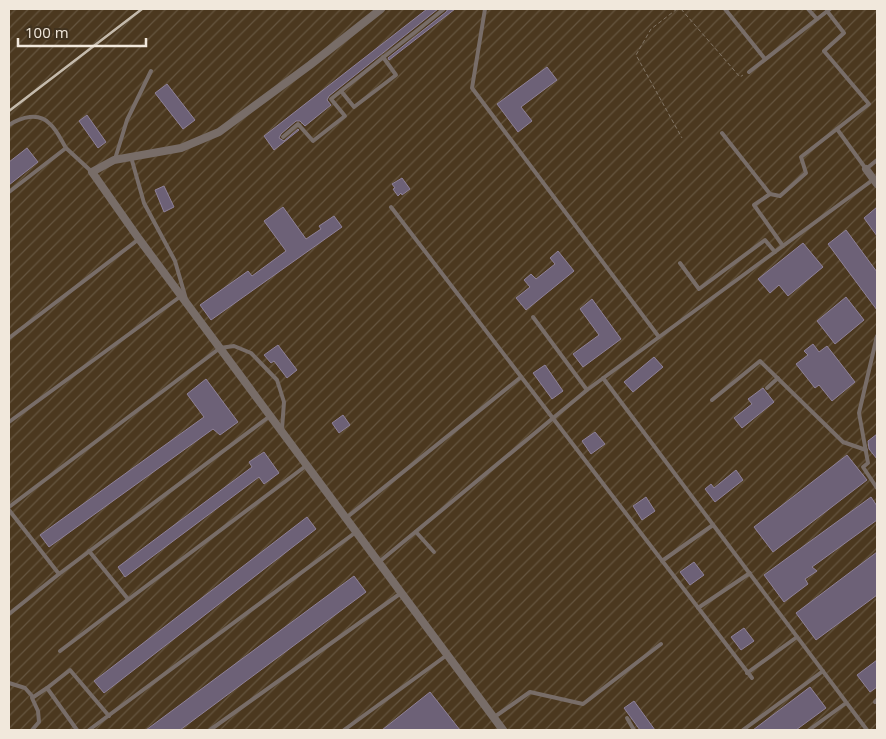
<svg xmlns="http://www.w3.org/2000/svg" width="886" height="739" font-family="'Open Sans',sans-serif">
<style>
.industrial{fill:url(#industrial-furrows)}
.building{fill:#6d6177;stroke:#8f8299}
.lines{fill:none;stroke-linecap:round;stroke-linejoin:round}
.path{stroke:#827565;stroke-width:1;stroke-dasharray:4 2.5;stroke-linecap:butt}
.lane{stroke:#786d68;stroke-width:4}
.street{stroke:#786d68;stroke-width:8}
.rail{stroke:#c4baac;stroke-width:2.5}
</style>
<defs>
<pattern id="industrial-furrows" width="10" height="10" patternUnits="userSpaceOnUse" patternTransform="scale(1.25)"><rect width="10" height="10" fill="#4b381f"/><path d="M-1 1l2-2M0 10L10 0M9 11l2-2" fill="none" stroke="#65553f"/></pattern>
</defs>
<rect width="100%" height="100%" fill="#40321f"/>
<rect class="industrial" x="9" y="9" width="868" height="721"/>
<g class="building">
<path d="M427 9H438L329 96 327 100 331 105 305 126 300 121H296L281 134 279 138 284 141 298 129 299 130 274 150 264 136Z"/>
<path d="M448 9H455L389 60 388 58 446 12Z"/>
<path d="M547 67 557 80 521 107 532 121 518 132 497 104Z"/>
<path d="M167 84 195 120 183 129 155 93Z"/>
<path d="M87 115 106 142 98 148 79 121Z"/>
<path d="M27 148 38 162 9 185V162Z"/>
<path d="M402 178 410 189 402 195 401 193 398 196 393 189 395 188 392 184Z"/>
<path d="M164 186 174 207 164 212 155 190Z"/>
<path d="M283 207 306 239 321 229 319 226 334 216 342 227 211 320 200 305 248 271 252 276 286 251 264 221Z"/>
<path d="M877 207V236L864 218Z"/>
<path d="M846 230 877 272V310L828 244Z"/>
<path d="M803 243 823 267 788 296 779 285 770 293 758 279Z"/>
<path d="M558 251 574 271 526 310 516 298 530 287 524 280 531 274 536 279 555 264 550 258Z"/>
<path d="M846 297 864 320 835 344 817 321Z"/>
<path d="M592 299 621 339 583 367 573 354 599 335 580 309Z"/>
<path d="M813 344 819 352 827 346 855 382 832 401 819 385 815 388 796 364 808 355 804 351Z"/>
<path d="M278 345 297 370 287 378 274 361 271 363 264 355Z"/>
<path d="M654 357 663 367 633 392 624 382Z"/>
<path d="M545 365 563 391 552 399 533 373Z"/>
<path d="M206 379 238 422 220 435 213 429 49 547 40 535 204 417 187 394Z"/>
<path d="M763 388 774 402 742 428 734 418 752 404 748 399Z"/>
<path d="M343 415 350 425 339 433 332 423Z"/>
<path d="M595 432 605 444 591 454 582 441Z"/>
<path d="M877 434V459L869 449 868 441Z"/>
<path d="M264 452 279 473 264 484 259 477 125 577 118 567 252 467 249 462Z"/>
<path d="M847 455 867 480 773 552 754 527Z"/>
<path d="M736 470 743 480 715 502 705 489 711 484 714 488Z"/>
<path d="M646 497 655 511 642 520 633 506Z"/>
<path d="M871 497 877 506V520L812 567 817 571 805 579 808 584 784 602 764 575Z"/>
<path d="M307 517 316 529 104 693 94 681Z"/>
<path d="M877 552V595L816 640 796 613Z"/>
<path d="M694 562 704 575 690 585 680 572Z"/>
<path d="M354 576 366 592 180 730H146Z"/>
<path d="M744 628 754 641 741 650 731 637Z"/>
<path d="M877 660V687L870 692 857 675Z"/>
<path d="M810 687 826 708 796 730H753Z"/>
<path d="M430 692 460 730H382Z"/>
<path d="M634 701 655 730H640L624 708Z"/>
</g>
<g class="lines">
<g class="path">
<path d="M677 9 651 29 636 55 682 138"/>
<path d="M681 9 740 77 743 75"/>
</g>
<g class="lane">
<path d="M485 9 472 88 659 337"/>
<path d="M725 9 765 59"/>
<path d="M808 9 817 19"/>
<path d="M749 72 830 9"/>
<path d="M341 91 354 107 396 75 383 57"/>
<path d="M9 125C21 117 39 112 50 124 57 130 61 140 66 148"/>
<path d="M837 129 866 169 877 160"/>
<path d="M722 133 770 194 780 196 806 173 801 157 869 104 824 51 844 33 827 11"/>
<path d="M283 137 298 124 313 141 345 116 331 99 444 9"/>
<path d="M131 157 144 203 175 261 186 299"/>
<path d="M115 159 127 120 151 71"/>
<path d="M9 192 66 148 92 172"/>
<path d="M770 194 754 205 783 246"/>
<path d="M391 207 752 678"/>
<path d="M680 263 699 289 765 240 775 252"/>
<path d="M533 317 587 390"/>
<path d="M877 336 859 413 868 463 863 467 877 488"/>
<path d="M9 338 139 239"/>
<path d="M603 378 867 730"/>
<path d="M767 388 778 378"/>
<path d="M712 400 760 361 843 442 866 450"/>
<path d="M9 422 181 296"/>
<path d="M9 507 220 348 234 346 251 353 277 380 284 402 282 429"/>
<path d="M9 510 59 574 270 416"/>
<path d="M346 518 521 377"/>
<path d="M416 532 434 552"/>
<path d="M89 551 128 599"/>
<path d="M662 561 713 525"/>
<path d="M379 562 587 390 874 179"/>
<path d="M698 608 750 573"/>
<path d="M9 614 59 574"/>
<path d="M60 651 307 465"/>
<path d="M747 673 797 637"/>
<path d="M9 683 25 688 33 697"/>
<path d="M875 702 877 700"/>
<path d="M493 718 530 692 583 704 661 644"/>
<path d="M627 718 634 730"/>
<path d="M32 730 39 722 38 711 32 698 47 688"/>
<path d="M77 730 47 688 70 670 109 716"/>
<path d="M89 730 356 532"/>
<path d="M210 730 401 593"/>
<path d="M344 730 447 655"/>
<path d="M743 730 823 671"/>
<path d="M809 730 846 703"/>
</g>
<g class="street">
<path d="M381 9 310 65 219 132 181 148 114 160 92 172 139 239 503 730"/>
<path d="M866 169 877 184"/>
</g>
<path class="rail" d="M9 111 142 9"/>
</g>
<rect width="886" height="739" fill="none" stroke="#f1e8dc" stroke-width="20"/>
<path d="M18 38v8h128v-8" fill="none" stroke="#f1e8dc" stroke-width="2.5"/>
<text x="25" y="38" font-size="15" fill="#f1e8dc" stroke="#40321f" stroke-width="4" paint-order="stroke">100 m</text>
</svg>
